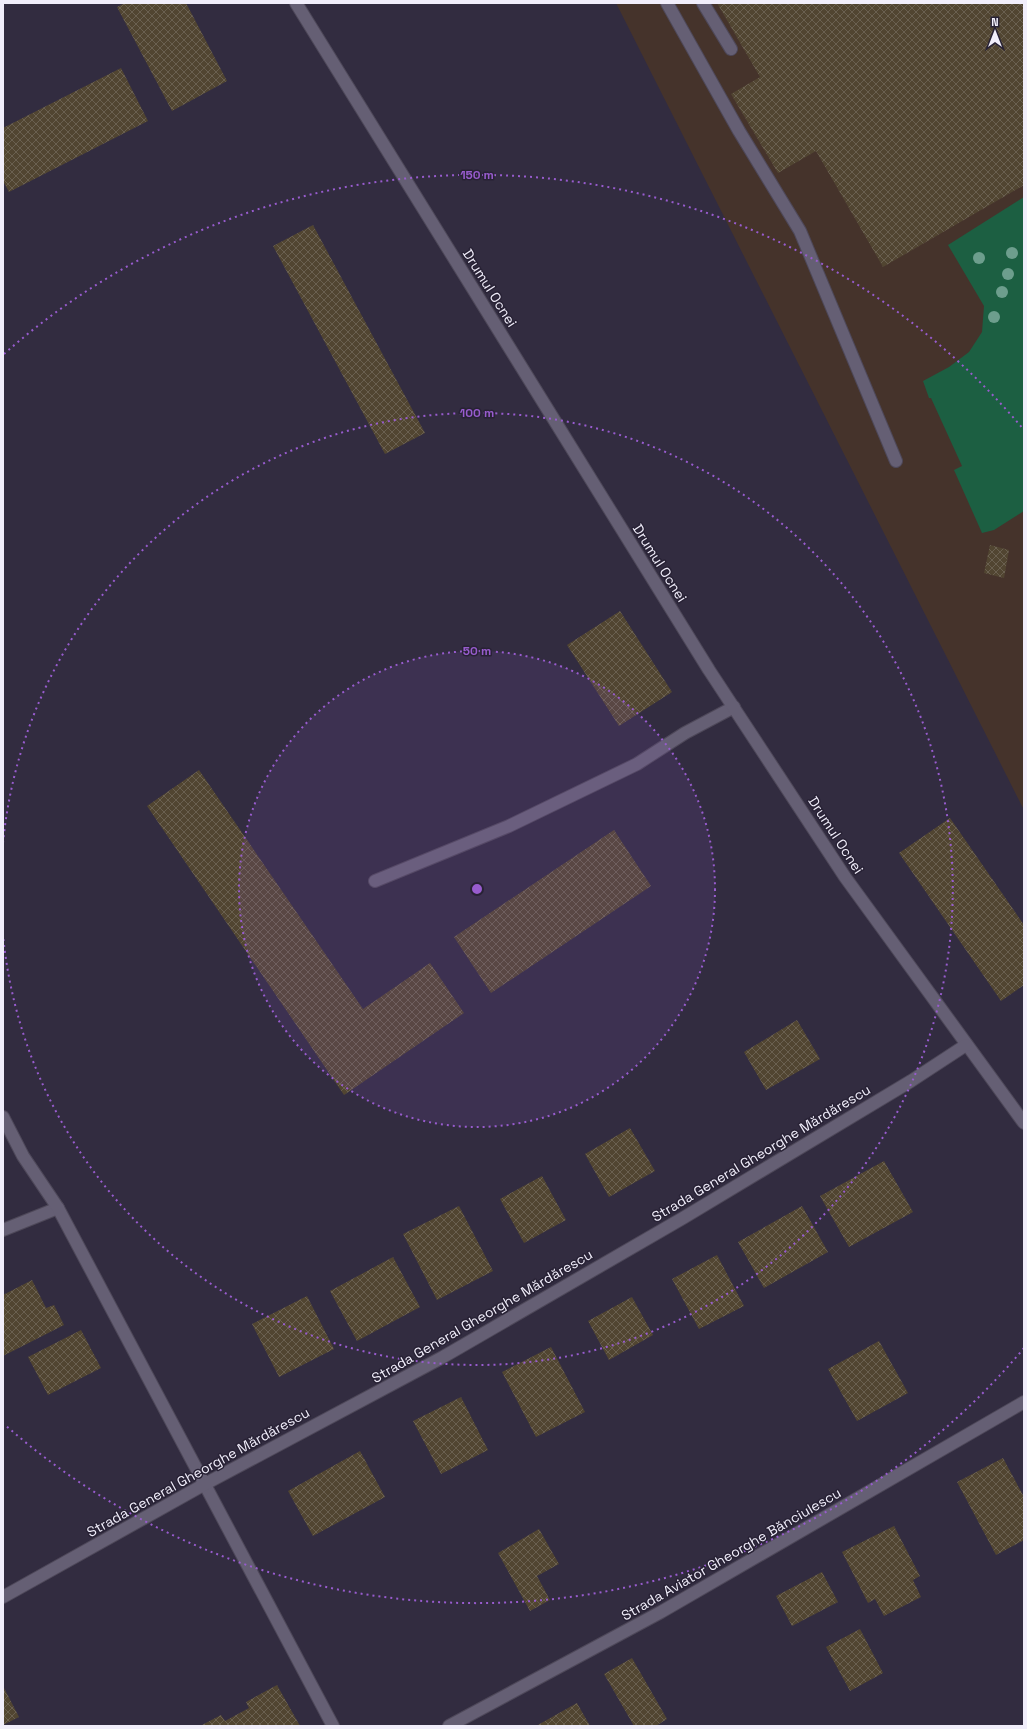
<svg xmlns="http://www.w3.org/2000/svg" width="1027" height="1729" font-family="'Space Grotesk',sans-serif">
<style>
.commercial{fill:#45332b}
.green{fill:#1c5f42}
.building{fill:url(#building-cross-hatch)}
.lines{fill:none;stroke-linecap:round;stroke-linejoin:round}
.lane-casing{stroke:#4e4859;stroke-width:14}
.street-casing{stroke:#4e4859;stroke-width:14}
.lane{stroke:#655f74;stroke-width:12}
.street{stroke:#655f74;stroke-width:12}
.tree{fill:#6d9e8d}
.ring{fill:none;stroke:#985cce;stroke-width:2;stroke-dasharray:2 4}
.labels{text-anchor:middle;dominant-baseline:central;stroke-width:3;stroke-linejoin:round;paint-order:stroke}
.street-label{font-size:14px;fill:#f1eefb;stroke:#282235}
.centre{fill:#985cce;stroke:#282235;stroke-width:2}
.ring-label{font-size:12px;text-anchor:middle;font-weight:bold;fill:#985cce;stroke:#282235;stroke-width:3;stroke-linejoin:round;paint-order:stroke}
</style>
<defs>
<pattern id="building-cross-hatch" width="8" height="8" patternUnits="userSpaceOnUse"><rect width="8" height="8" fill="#514531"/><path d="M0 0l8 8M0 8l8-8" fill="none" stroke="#6a6050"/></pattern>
</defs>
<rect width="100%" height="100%" fill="#322c40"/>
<path class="commercial" d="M616 3H1024V810Z"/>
<path class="green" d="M1024 197V511L994 530 982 533 954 470 962 466 931 398H929L923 381 949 367 969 352 982 332 984 306 948 245Z"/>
<g class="building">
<path d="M125 3H186L227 81 172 111 117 7Z"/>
<path d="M717 3H1024V185L883 267 816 151 778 173 731 94 760 77Z"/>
<path d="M121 68 148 121 9 192 3 181V128Z"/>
<path d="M313 225 425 433 385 454 273 246Z"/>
<path d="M990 545 1009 550 1004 578 984 573Z"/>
<path d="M620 611 672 692 619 726 567 645Z"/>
<path d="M199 770 363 1009 430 963 464 1013 344 1095 147 806Z"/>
<path d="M950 818 1024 925V985L1001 1001 899 853Z"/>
<path d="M614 830 651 886 491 993 454 937Z"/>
<path d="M797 1020 820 1059 766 1090 744 1052Z"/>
<path d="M630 1128 655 1171 609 1197 585 1154Z"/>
<path d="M884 1161 913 1212 849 1247 820 1196Z"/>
<path d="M542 1176 566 1220 524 1243 500 1199Z"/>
<path d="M459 1206 493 1271 437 1300 403 1234Z"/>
<path d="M802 1206 828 1252 764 1288 738 1242Z"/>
<path d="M717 1255 744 1306 699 1329 672 1279Z"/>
<path d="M393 1257 420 1307 357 1341 330 1291Z"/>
<path d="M32 1280 46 1308 54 1305 64 1325 3 1356V1295Z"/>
<path d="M307 1296 334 1349 279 1377 252 1324Z"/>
<path d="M632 1297 653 1335 609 1360 588 1321Z"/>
<path d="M81 1330 101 1368 48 1395 28 1357Z"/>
<path d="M879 1341 908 1393 857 1421 828 1369Z"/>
<path d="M551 1347 585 1412 536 1437 502 1372Z"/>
<path d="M461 1397 488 1450 441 1474 413 1421Z"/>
<path d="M360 1451 385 1497 313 1536 288 1491Z"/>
<path d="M1003 1458 1024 1497V1540L996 1555 957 1482Z"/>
<path d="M894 1526 920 1576 913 1580 921 1597 884 1616 875 1599 868 1603 842 1552Z"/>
<path d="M539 1529 559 1564 537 1576 550 1600 530 1611 498 1553Z"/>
<path d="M822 1572 838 1602 792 1626 776 1596Z"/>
<path d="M860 1629 883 1673 850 1691 826 1647Z"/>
<path d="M632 1658 667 1719 656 1726H634L604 1674Z"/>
<path d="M277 1685 300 1726H200L221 1715 225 1721 249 1708 246 1702Z"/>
<path d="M3 1686 19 1717 3 1725Z"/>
<path d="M577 1703 590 1726H536Z"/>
</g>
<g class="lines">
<g class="lane-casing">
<g id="lane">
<path d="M667 3 739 131 800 231 896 461"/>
<path d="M703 3 731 49"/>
<path d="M375 881 509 826 637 764 685 733 734 707"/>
<path d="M3 1230 58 1208"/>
</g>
</g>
<g class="street-casing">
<g id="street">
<path d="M296 3 709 670 845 877 1024 1123"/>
<path d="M3 1117 23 1156 58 1208 333 1726"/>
<path d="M3 1597 205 1484 443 1357 683 1218 911 1081 966 1045"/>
<path d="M449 1726 661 1612 1024 1402"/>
</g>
</g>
<use href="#lane" class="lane"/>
<use href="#street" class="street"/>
</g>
<g class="tree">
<circle cx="1012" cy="253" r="6"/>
<circle cx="979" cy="258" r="6"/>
<circle cx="1008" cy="274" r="6"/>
<circle cx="1002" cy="292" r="6"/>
<circle cx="994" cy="317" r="6"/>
</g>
<circle cx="477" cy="889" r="238" fill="#985cce" fill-opacity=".12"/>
<g class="ring">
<circle cx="477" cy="889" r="238"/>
<path d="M3 843A476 476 0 1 1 3 935"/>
<path d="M1024 1348A714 714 0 0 1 4 1424M4 354A714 714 0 0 1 1024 430"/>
</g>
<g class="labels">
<g class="street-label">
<text transform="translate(490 288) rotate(58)">Drumul Ocnei</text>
<text transform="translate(660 563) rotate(58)">Drumul Ocnei</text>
<text transform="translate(836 835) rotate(57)">Drumul Ocnei</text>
<text transform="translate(761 1153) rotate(-31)">Strada General Gheorghe Mărdărescu</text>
<text transform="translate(482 1316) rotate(-30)">Strada General Gheorghe Mărdărescu</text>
<text transform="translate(198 1472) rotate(-29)">Strada General Gheorghe Mărdărescu</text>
<text transform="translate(731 1554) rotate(-30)">Strada Aviator Gheorghe Bănciulescu</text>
</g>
</g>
<circle cx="477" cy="889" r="6" class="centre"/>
<g class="ring-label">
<text x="477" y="179">150 m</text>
<text x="477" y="417">100 m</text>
<text x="477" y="655">50 m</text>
</g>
<rect width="1027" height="1729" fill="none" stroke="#f1eefb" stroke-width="8"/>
<g transform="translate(995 32)" stroke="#282235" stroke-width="3" paint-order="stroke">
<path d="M0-3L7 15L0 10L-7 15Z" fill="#f1eefb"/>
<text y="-6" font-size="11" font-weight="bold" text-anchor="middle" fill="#f1eefb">N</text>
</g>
</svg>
